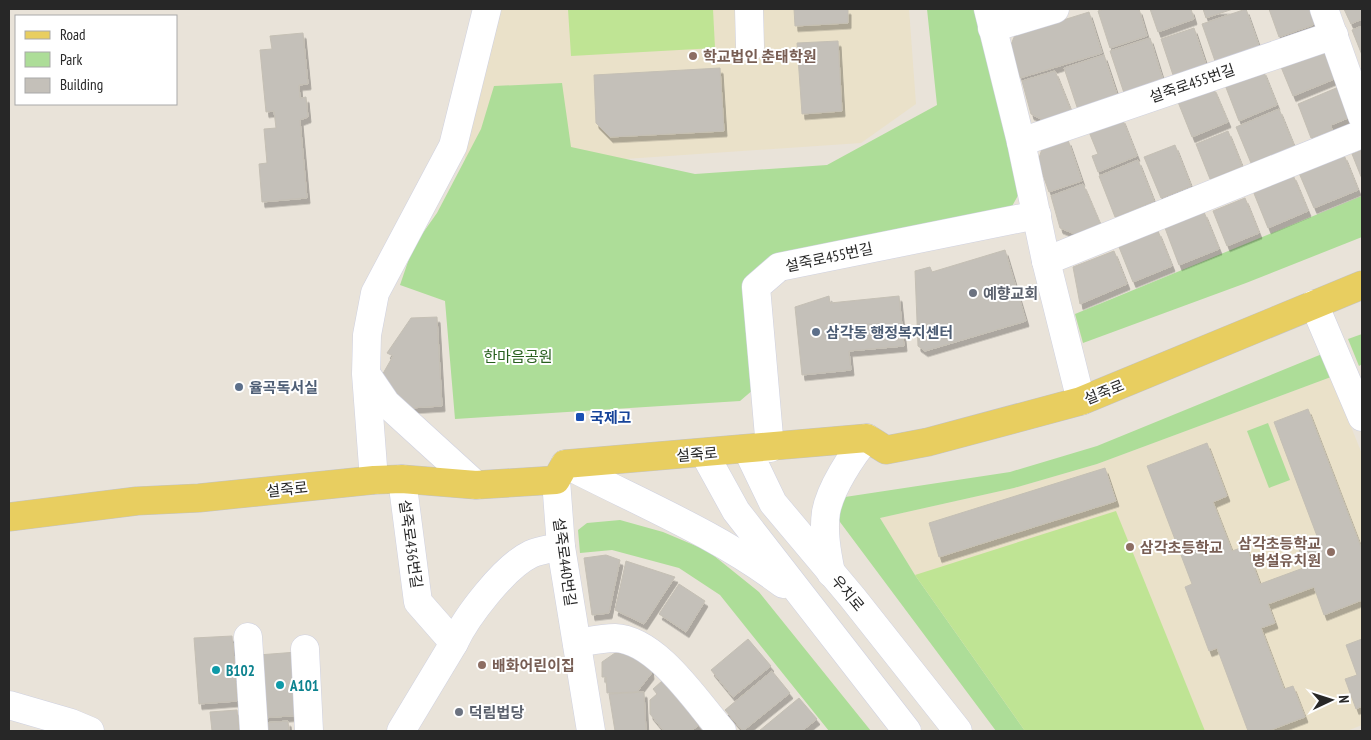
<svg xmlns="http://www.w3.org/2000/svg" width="1371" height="740" font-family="'PT Sans Narrow','Noto Sans KR',sans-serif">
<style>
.education{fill:#eae1c9}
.green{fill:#addd98}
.pitch{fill:#bfe494}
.building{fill:#c4c0b9;stroke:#c4bfb4;filter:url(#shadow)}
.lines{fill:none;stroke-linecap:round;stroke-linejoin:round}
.minor-casing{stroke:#cfd1e0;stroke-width:29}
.major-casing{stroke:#c3c3c3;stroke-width:29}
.minor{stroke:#fff;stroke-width:28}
.major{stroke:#e8ce60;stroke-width:28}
.education-dot{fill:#8d6e63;stroke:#fff;stroke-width:2}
.worship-dot{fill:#6b7280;stroke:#fff;stroke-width:2}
.service-dot{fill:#5c6f8a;stroke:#fff;stroke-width:2}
.transit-dot{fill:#1a4fb4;stroke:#fff;stroke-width:2}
.culture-dot{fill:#0f9aa8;stroke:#fff;stroke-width:2}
.labels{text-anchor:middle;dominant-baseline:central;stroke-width:4;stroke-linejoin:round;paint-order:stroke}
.education-label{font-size:15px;font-weight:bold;fill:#785e54;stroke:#fff;text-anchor:start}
.street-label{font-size:15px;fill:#272727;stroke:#fff}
.worship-label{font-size:15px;font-weight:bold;fill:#5b616d;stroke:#fff;text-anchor:start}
.service-label{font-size:15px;font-weight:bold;fill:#4e5e75;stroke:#fff;text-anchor:start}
.park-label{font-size:15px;fill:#275f1d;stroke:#fff}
.transit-label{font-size:15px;font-weight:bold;fill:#164399;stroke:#fff;text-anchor:start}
.culture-label{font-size:15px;font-weight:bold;fill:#0d838f;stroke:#fff;text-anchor:start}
</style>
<defs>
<filter id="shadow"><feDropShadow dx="3" dy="5.5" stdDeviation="0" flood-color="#0004"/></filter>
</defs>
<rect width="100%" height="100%" fill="#e9e3d9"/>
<g class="education">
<path d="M476 9H909L916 104 861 143 464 170Z"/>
<path d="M1331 377 1362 454V725L1347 731H1025L915 575 880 518 1014 488 1097 464Z"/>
</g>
<g class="green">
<path d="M927 9H980L1021 190 1011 208 770 257 754 389 740 401 455 419 445 301 400 285 413 247 437 213 481 129 494 86 562 83 571 147 695 174 827 165 937 105Z"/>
<path d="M1362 196V237L1246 283 1083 343 1075 314Z"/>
<path d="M1362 334V364L1359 366 1348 339Z"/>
<path d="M1322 354 1331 377 1097 464 1014 488 880 518 915 575 1025 731H996L840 522 831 503 845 497 1010 472 1097 446Z"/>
<path d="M1268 423 1290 480 1269 488 1247 431Z"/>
<path d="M620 520 663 532 708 551 759 592 871 731H829L720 595 679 568 612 550 580 553 578 530 587 523Z"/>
</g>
<g class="pitch">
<path d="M568 9H713L715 48 571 56Z"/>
<path d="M1116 511 1205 731H1025L915 575Z"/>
</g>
<g class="building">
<path d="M794 9H848V23L795 26Z"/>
<path d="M1104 9H1139L1147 36 1110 48 1098 11Z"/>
<path d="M1150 9H1191L1194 19 1158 32Z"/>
<path d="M1203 9H1233L1206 18Z"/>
<path d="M1246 9 1259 46 1215 61 1202 24Z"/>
<path d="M1269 9H1315L1317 17 1313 25 1279 37Z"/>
<path d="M1344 9H1362V19L1351 24Z"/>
<path d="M1089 12 1102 53 1020 78 1010 47 1015 35Z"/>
<path d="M1362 26V55L1352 30Z"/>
<path d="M1194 28 1206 64 1173 75 1161 39Z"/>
<path d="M303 33 308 84 299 85 300 98 306 97 308 117 300 120 307 198 262 202 259 164 267 163 264 129 276 128 274 111 266 112 260 50 272 49 270 36Z"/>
<path d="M1150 38 1163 80 1124 93 1110 51Z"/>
<path d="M838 41 842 111 802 114 797 43Z"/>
<path d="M1326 49 1337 78 1293 96 1281 67Z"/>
<path d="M1104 55 1118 97 1078 110 1064 68Z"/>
<path d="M720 68 724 131 610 137 596 123 594 75Z"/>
<path d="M1263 70 1277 105 1239 121 1225 85Z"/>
<path d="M1055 71 1071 111 1045 121 1031 114 1022 81Z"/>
<path d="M1341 86 1353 116 1331 125 1332 130 1311 138 1298 104Z"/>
<path d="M1213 87 1228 122 1192 137 1178 102Z"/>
<path d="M1279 109 1294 146 1251 163 1236 127Z"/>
<path d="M1122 118 1137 156 1098 172 1092 156 1098 154 1089 132Z"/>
<path d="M1228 131 1242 166 1210 179 1196 144Z"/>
<path d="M1068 140 1082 181 1049 192 1038 161 1042 149Z"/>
<path d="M1175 145 1191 186 1161 198 1144 157Z"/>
<path d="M1362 150V179L1352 154Z"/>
<path d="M1344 155 1358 190 1314 208 1299 173Z"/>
<path d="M1138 160 1154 201 1115 217 1099 176Z"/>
<path d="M1293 175 1308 211 1268 228 1253 191Z"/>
<path d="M1083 184 1100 224 1075 234 1060 228 1051 196Z"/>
<path d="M1245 198 1259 233 1227 246 1213 211Z"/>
<path d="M1204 212 1219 249 1179 265 1165 228Z"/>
<path d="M1158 231 1172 266 1133 282 1119 247Z"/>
<path d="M1005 250 1026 321 925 351 918 346 915 271 930 267 932 272Z"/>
<path d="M1114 251 1127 284 1080 304 1073 267Z"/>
<path d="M829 296 830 303 899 296 904 346 849 351 851 370 802 375 795 307Z"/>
<path d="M437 317 442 406 410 408 381 377 393 356 387 353 411 318Z"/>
<path d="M1308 409 1362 550V600L1324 615 1314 587 1268 604 1275 623 1261 628 1284 689 1293 686 1305 717 1268 731H1248L1217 648 1209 651 1185 587 1192 584 1147 466 1207 443 1227 496 1213 502 1232 551 1246 546 1260 584 1306 567 1297 544 1317 536 1274 422Z"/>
<path d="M1105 468 1116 501 939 557 929 523Z"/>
<path d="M606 555 620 560 609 613 592 615 584 558Z"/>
<path d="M626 561 675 577 644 624 615 610Z"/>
<path d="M679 584 705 601 686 632 659 614Z"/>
<path d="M232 636 237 701 199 704 194 638Z"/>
<path d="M748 639 771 666 733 697 711 670Z"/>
<path d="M1362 639V706L1356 709 1345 679 1357 675 1346 645Z"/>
<path d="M297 652 302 715 263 718 258 655Z"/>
<path d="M635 652 650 665 651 674 637 692 607 693 606 677H602V662L615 653Z"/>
<path d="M772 671 790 693 743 731 725 710Z"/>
<path d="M662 681 699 725 691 731H664L650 714V700L657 694 653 689Z"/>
<path d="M644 692 646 731H615L609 694Z"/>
<path d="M799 698 817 719 802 731H759Z"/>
<path d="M237 710 239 731H212L210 712Z"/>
<path d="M288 721 289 731H262V723Z"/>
</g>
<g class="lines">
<g class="minor-casing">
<g id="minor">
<path d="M749 9 750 47"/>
<path d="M988 9 1021 142 1046 261 1081 401"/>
<path d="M1324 9 1362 116"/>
<path d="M992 28 1055 9"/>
<path d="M1021 142 1334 35"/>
<path d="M1046 261 1362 134"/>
<path d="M1314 304 1362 417"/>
<path d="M367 375 386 403 476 485"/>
<path d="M770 448 756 287 779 267 1037 215"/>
<path d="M747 449 773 503 852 597 958 731"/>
<path d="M704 453 736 511 907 731"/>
<path d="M565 464C636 501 719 535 783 584"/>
<path d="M374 480 366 374 367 335 375 293 453 146 487 9"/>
<path d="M556 480 561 547 591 731"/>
<path d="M831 573C827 553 823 532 826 512 830 489 852 455 867 438"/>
<path d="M248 637 254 731"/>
<path d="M454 643C466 617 504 567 531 554 539 550 551 549 561 547"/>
<path d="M577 643C589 641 603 638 615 638 657 640 696 701 722 731"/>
<path d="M305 649 309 731"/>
<path d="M9 705 71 723 90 731"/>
<path d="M401 731 454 643 418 602 402 479"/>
</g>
</g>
<g class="major-casing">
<path id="major" d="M9 517 137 501 199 498 374 480 402 479 476 485 556 480 565 464 867 438 886 450 928 442 1081 401 1362 285"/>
</g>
<use href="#minor" class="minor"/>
<use href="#major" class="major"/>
</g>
<g class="education-dot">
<circle cx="693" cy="56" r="5"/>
<circle cx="1130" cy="547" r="5"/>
<circle cx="1331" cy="552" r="5"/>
<circle cx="482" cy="665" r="5"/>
</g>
<g class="worship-dot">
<circle cx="973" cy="293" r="5"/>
<circle cx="459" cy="712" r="5"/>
</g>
<g class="service-dot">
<circle cx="816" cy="332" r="5"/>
<circle cx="239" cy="387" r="5"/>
</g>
<rect class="transit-dot" x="575" y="412" width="10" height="10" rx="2.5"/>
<g class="culture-dot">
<circle cx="216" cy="670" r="5"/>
<circle cx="280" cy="685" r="5"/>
</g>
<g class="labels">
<g class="education-label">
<text x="703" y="56">학교법인 춘태학원</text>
<text x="1321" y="543" text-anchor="end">삼각초등학교<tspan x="1321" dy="17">병설유치원</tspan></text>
<text x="1140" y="547">삼각초등학교</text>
<text x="492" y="665">배화어린이집</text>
</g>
<g class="street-label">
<text transform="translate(1192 83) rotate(-19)">설죽로455번길</text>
<text transform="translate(829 257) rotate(-12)">설죽로455번길</text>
<text transform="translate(1104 392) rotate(-22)">설죽로</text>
<text transform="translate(697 454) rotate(-5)">설죽로</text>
<text transform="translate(287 489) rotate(-6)">설죽로</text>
<text transform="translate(411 544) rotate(82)">설죽로436번길</text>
<text transform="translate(565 562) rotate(82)">설죽로440번길</text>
<text transform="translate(848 593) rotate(50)">우치로</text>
</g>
<g class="worship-label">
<text x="983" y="293">예향교회</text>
<text x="469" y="712">덕림법당</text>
</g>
<g class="service-label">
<text x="826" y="332">삼각동 행정복지센터</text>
<text x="249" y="387">율곡독서실</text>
</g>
<g class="park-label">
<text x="518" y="356">한마음공원</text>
</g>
<g class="transit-label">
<text x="590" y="417">국제고</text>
</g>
<g class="culture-label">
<text x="226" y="670">B102</text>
<text x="290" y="685">A101</text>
</g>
</g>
<rect width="1371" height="740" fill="none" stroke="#272727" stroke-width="20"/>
<rect x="15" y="15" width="162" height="90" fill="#ffffff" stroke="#a9a9a9"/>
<rect x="25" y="31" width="25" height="8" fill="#e8ce60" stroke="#a9a9a9"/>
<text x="60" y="40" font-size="15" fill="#272727">Road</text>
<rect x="25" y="52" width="25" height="15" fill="#addd98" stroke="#a9a9a9"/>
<text x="60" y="65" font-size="15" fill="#272727">Park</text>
<rect x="25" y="78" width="25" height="15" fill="#c4c0b9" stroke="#a9a9a9"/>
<text x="60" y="90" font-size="15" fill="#272727">Building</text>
<g transform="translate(1331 700) rotate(86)" stroke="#ffffff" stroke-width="4" paint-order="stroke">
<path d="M0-4L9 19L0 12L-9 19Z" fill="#272727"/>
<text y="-8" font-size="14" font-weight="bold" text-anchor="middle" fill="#272727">N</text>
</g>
</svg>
